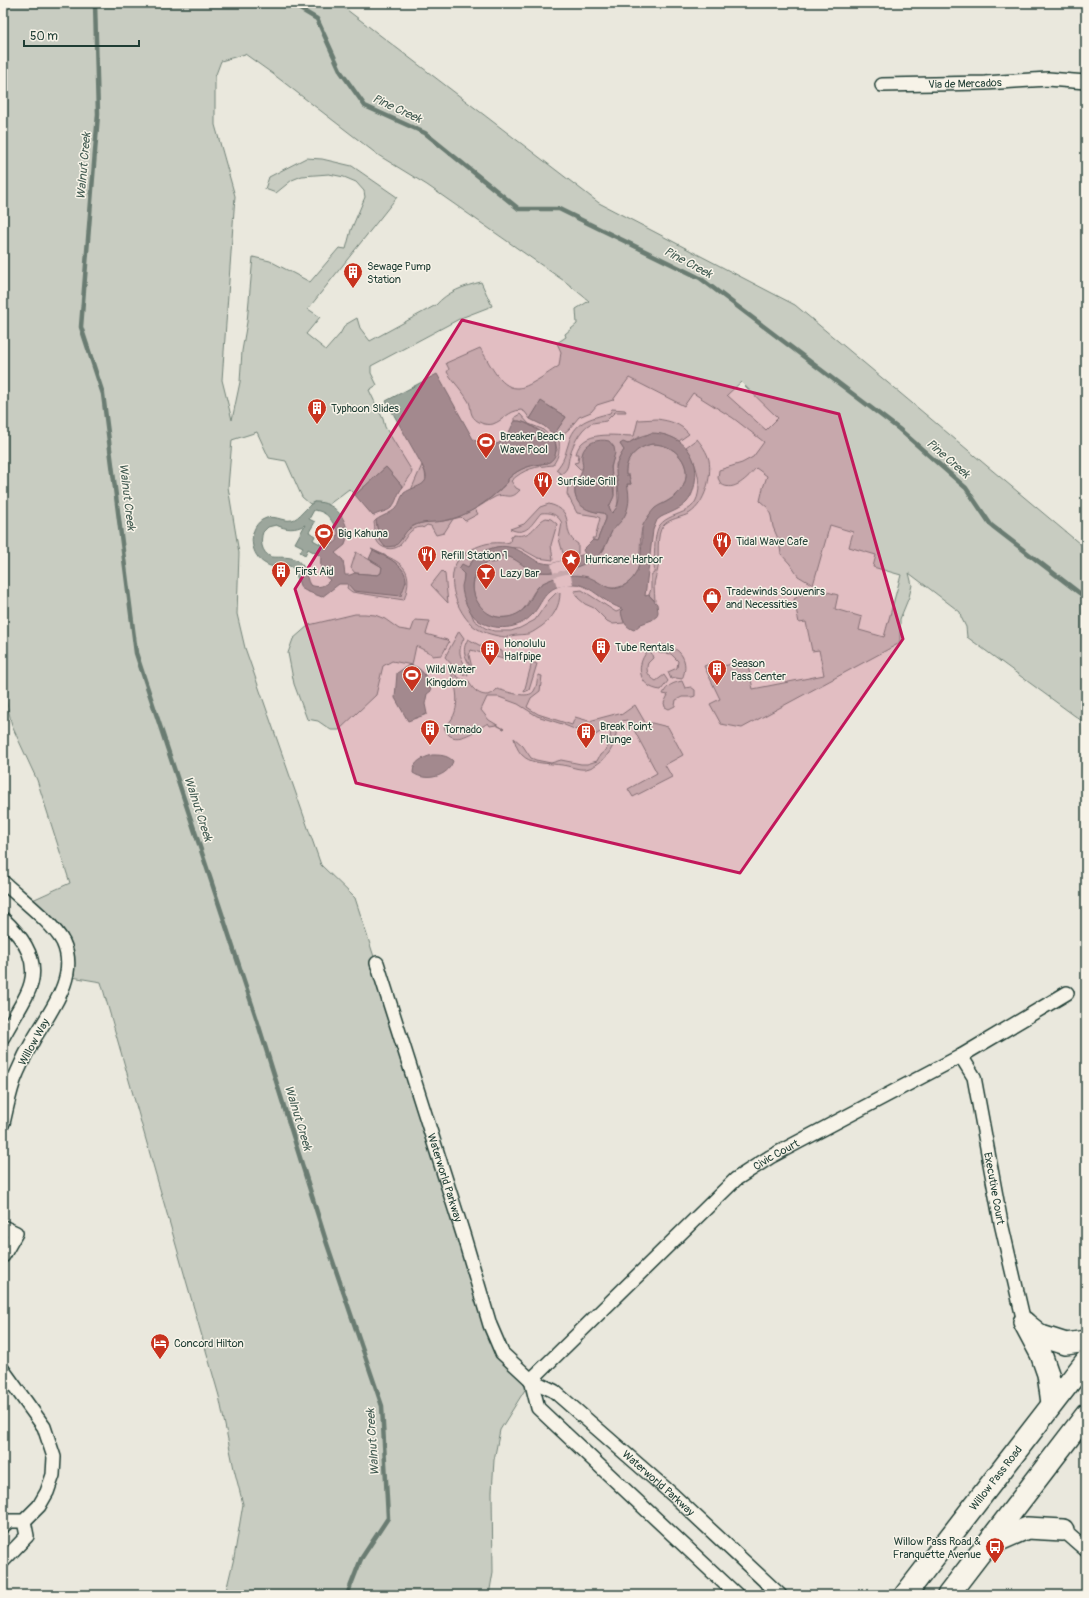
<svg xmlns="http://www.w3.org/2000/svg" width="1089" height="1598" font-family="Pangolin,sans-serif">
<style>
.green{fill:#c8ccc1;stroke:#74847a;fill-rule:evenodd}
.water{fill:#9ca69c;stroke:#6a7c72;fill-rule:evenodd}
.pier{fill:#eae8dd}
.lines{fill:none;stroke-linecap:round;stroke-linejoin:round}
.stream{stroke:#6a7c72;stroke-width:4.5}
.street-casing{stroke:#1f3d34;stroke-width:16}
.primary-casing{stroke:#1f3d34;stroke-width:24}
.street{stroke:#f7f3e8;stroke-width:13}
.primary{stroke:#f7f3e8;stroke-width:21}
.marked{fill:#c2185b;fill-opacity:0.2;stroke:#c2185b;stroke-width:3;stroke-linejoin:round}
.labels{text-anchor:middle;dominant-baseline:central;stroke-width:3;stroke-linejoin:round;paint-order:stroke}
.street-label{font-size:11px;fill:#1f3d34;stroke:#f7f3e8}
.poi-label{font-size:11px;fill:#1f3d34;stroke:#f7f3e8;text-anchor:start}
.water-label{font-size:12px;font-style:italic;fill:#445c53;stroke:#f7f3e8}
</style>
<rect width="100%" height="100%" fill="#eae8dd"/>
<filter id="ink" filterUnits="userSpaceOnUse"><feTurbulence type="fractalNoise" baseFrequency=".025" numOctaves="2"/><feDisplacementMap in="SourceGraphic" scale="8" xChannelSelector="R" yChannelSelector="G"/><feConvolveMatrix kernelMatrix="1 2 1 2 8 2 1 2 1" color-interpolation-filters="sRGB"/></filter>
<g filter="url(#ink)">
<g class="green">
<path d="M3 3H338L599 203 795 305 1086 549V724L967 637 966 627 961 617 960 612 909 573 912 585 909 597 900 619V640L898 644 742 728 721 724 710 704 720 699 704 666 715 662 718 667 747 661 753 689 824 675 819 650 812 651 806 622 799 623 794 599 813 588 838 595 835 609 862 617 859 630 884 637 901 575 873 567 876 555 849 547 853 532 830 525 813 585 798 576 790 564 781 554 779 541 773 527 771 516 768 508 760 501 763 488 767 476 756 468C748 477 734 493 721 484L718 478 719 470 742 463 753 457 764 442 733 418 693 393 684 406 629 378 613 400 597 405 591 412 579 417 569 429 563 434 555 433 566 417 541 402 530 419 525 412 521 410C508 411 504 420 493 424 486 426 475 422 472 415 470 411 471 406 469 402 463 391 453 382 447 372L449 369 446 363 480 348C489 361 499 388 517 388 527 389 549 372 559 366L561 352 557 343 566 337 565 334 577 324 576 309 589 301 567 283 427 185 378 155 273 74 245 54 221 61 215 77V125L235 196 222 380 232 420 240 382 242 351 247 322 253 257 270 261 310 282 339 248 346 249 351 230 365 197 364 191 356 182 344 177 329 174 302 176 292 180 276 193 265 189 269 177 306 158 322 159 352 166 397 197 308 309 320 317 306 334 326 350 340 334 345 325 357 318 360 328 370 341 436 305C447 292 464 286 481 282L492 306 461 318 371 366V373L377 385 369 390 383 419 385 427 412 471C411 477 406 481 403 487L386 467 355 495 349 489 328 505 314 502 310 504 302 497 286 461 269 458 257 432 232 440 228 487 239 553 237 614 245 648 321 865 355 898 502 1353 531 1380 500 1430 494 1460 492 1492 493 1572 489 1595H225L234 1558 243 1504 234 1469 219 1396 101 982 66 976 65 949 26 903 70 883 37 780 12 726 3 686ZM741 382 778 418 766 430 727 395Z"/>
<path d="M612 409 625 410 626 412H615L606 421C602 422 594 422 590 424 580 429 571 448 569 458 568 465 568 470 561 474L556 470C565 459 564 457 568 445 574 421 589 419 610 413Z"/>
<path d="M520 414 529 424 542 429 550 436 559 439C560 450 559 456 553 465 535 467 525 468 511 481L516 488 520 490C510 502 505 492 495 497 489 500 482 505 475 509L478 514 465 521 461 517 453 519 444 533 436 535 431 526 427 525 423 528 422 527C408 528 408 537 399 546 392 551 381 549 377 541 375 536 375 528 374 522L376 520 379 539 395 546C404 539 402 531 416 525 424 521 435 522 443 521 467 517 492 499 508 482V479C520 467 532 465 548 463L557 450 555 440C542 435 530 420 515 421V417Z"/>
<path d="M657 419C670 421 680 423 689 434L679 441C662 431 643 431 628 444H620L624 450 616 464 618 501 617 507 612 514 609 507C610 503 613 500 614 495 616 481 607 474 614 457L582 462 584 465 583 469H580L574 463 578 462 579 454H576C582 429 614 436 634 436L638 420Z"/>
<path d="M697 439C702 445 707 452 709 460 712 477 705 503 690 513 682 518 669 518 663 526 656 533 659 558 658 568 657 574 654 580 654 586 654 591 655 596 655 601L649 595 651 589V575L654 573C655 561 653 533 660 525 666 517 678 515 687 510 708 498 697 462 686 447Z"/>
<path d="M652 444C663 444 674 448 681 458 685 464 687 470 686 478 682 501 658 500 648 518 646 522 643 526 642 529 637 549 647 580 619 587 609 590 602 586 594 580 578 580 557 575 543 583 528 592 530 613 509 617 505 617 501 618 497 617 469 611 465 574 489 561H497L495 557C516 552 522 569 540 572 555 575 594 564 603 551 607 544 609 536 613 529 617 523 624 519 626 512 628 504 627 493 627 484H631L628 475 626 476C624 459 637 447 652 444Z"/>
<path d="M422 465 425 472 426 480 420 487 411 490Z"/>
<path d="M573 482 576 483C570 503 587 512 604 513L606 516V519L597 541 593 540 592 538H595L600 518 596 516 577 513 567 494 568 486Z"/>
<path d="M549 504C579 512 558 532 578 544V554L571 555 563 553 559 539 562 523C557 514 551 512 541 513 532 523 527 537 510 529L524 524 540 507Z"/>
<path d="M546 518 551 519 557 524 551 545 553 560 538 558 520 548 497 547 486 550 473 560 468 567 464 574 463 592 474 620 485 628 494 631H511L520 628 535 620 549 600 557 592 560 593C560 606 553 618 542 626 530 634 532 634 517 635 513 635 509 637 505 637 496 636 484 633 476 628 455 614 440 567 467 552 473 548 485 543 492 543 498 542 505 544 510 542L511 537 514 535C534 538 534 523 546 518Z"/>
<path d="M371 549C399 562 416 565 404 600L352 592 347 588 348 584 406 582C404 563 386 557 371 549Z"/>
<path d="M356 552 382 567 381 573 378 575 355 573 351 568Z"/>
<path d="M442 571 445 574 448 603 431 585Z"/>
<path d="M582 590 616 612 621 610 624 623 613 624 607 621 594 608 585 604 578 598 574 591Z"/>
<path d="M355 614H365L375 615 385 619 399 629 411 631 415 620 430 621 426 634 447 640 449 642 442 655 432 656V654L416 646 412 665 392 661 383 666 376 695 339 730H331L318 721 307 719 294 684 288 653 293 639 309 625Z"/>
<path d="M459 631 464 638C454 658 465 657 468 676L459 673 445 657Z"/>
<path d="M468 639 479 645 502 651 503 659 471 650 469 655 473 672C467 659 460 652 468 639Z"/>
<path d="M662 645C681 646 690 662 682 679L676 678 671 679 668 672 677 668 678 661 671 654C661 652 659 657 655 646Z"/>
<path d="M650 649 653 658 648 663C645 671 649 677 656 681L664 675 668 681 661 690C638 688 634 663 650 649Z"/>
<path d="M532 662 537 664 529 690 524 692Z"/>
<path d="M450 671 461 679 469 681C473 693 488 701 497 689 505 691 529 700 534 691 537 687 537 680 538 675L542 676 540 691 531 698 527 707 538 714 572 725 575 717 589 721 619 713 621 715 635 705 646 724 652 723 668 727 683 755 665 765 672 777 633 797 628 789 657 773 634 730 627 720 622 721 618 724C616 731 616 739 613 745 610 755 597 767 586 769 578 770 570 766 562 765 539 762 520 766 514 738L523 746 531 758 536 760 551 763 561 760 581 764H587L597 761 600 755 606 750 610 741 611 725 594 736 589 735 562 724 537 716 518 704 499 697H487L481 710 489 720 504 729 496 725 490 726 488 723C476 730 452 750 444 727 462 715 458 688 450 671Z"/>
<path d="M682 681 685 688 691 687 695 690V696L692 697H682L676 700 675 706 669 709 665 707 664 703 668 695 663 694C667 685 673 683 682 681Z"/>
</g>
<g class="water">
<path d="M437 374 473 439C483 446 497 448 505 438 510 433 511 426 515 421H519C533 424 542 436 555 440 556 450 558 457 548 463 532 465 520 467 508 479V481C492 499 468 517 443 521 434 523 422 521 413 526 403 532 403 540 395 546L385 547 379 539 376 520C383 515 390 514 396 508 400 504 400 498 404 493 417 484 434 487 422 465L386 401Z"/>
<path d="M541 401 566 417 555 433H552L544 426 530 419Z"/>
<path d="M651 433C679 433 700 453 695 482 694 489 692 496 687 502 681 509 669 513 661 517L657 520 653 530 645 596 649 595 657 604 658 612 657 616 652 620 641 624 634 630C625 627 622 620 621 610H623C619 607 614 606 610 603 599 597 586 583 573 584 565 584 556 586 550 591 542 597 539 608 532 615 518 630 495 631 479 621 469 614 462 597 462 586 463 582 464 578 464 574L459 569 462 564 468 567C480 550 500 540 520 551 533 557 534 563 551 564L585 554 583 550 593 540 597 541 606 519V516L604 513C589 512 573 507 575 487 575 482 581 476 582 470 584 465 581 461 582 455 584 443 598 438 609 441L614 447 615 453 611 467 614 496 609 507 612 513C625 502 616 484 616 470 616 463 620 456 624 450L620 444 623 442 628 444 632 441ZM652 444C663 444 674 448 681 458 691 472 686 490 671 499 666 503 660 504 655 508 651 512 646 519 643 525 641 530 642 535 642 540 641 554 641 572 629 582 611 597 603 582 588 577 576 574 563 575 552 579 547 581 542 583 539 586 533 592 531 601 526 607 515 619 495 622 483 609 468 594 470 571 489 561L490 563 497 562 495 557C514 553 517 564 532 570 549 577 588 567 601 553 606 547 608 538 612 531 615 527 619 524 622 520 630 509 630 496 627 484H631L629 475H626C624 459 637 447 652 444Z"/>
<path d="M386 467 403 487C397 493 397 502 391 508 387 512 379 512 373 516L355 495Z"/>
<path d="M314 502C330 501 344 513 347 530 348 535 346 541 345 545L335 553 343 560 345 575H350L355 573 378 575 381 573 382 567 369 559 373 550C385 557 406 564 406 581 405 586 402 591 401 596L354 591 348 584H339L322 597 306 591 301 588 294 569 290 566C282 565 273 569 266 564 250 556 247 530 262 520 274 513 281 522 292 520 299 519 307 506 314 502ZM314 510C329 512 331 520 338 532L337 541 327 548 313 540 315 536 309 532 315 522 309 519ZM276 525C287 530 295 530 305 525L295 543 303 547 300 552 305 555 308 549 321 556C320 568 321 574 330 580 324 587 319 588 310 585 307 580 307 575 305 570 298 554 284 558 271 557 261 552 260 541 263 532L268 527Z"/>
<path d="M409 665C422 666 429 679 431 691L427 694 425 704 427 714 408 721 395 698 397 673Z"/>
<path d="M432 755C440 755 447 755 453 761 448 777 426 782 413 773 413 761 423 758 432 755Z"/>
</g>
<g class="pier">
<path d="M567 559 569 570 553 573 551 564Z"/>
<path d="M570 573 573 584 557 587 554 577Z"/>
</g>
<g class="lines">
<g class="stream">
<path d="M95 3 98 114 81 327 103 394 136 653 256 1017 326 1241 382 1406 388 1518 361 1559 347 1595"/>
<path d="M290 3 317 19 341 72 365 106 425 133 519 209H559L700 278 899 429 966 488 991 525 1086 598"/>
</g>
<g class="street-casing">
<g id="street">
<path id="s1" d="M882 85 985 83 1048 79 1086 82"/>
<path d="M3 882C19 897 54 924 63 942 79 976 51 1010 35 1037 28 1049 22 1061 17 1073 10 1088 7 1107 3 1123"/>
<path d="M3 919C25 939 42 964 27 994 20 1009 10 1023 3 1037"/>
<path id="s2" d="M377 963 464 1237 490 1325 502 1353 531 1380 554 1391 673 1495 780 1595"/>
<path id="s3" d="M961 1056 974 1077 1001 1223 1024 1322"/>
<path d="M3 1227 16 1233 3 1256"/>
<path d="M3 1370 44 1427 54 1457 53 1475 47 1492 39 1506 24 1521H9L3 1526"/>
<path id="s4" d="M531 1380 736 1179 770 1157 961 1056 1067 993"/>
<path d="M531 1380 538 1408 737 1595"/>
<path d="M1063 1530 1086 1550"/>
<path d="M3 1561 27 1536 24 1521"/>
</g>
</g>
<g class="primary-casing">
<g id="primary">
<path d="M1024 1322 1041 1354 1048 1374 1052 1403"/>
<path d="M1026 1324 1041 1336 1066 1344 1086 1341"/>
<path d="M986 1546 1027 1528 1063 1530"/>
<path id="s5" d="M905 1595 1086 1361"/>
<path d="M948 1595 1086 1415"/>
</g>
</g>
<use href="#street" class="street"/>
<use href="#primary" class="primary"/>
</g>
</g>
<path class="marked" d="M462 320 839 414 903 639 740 873 356 783 295 589Z"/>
<defs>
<g id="building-pin" transform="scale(1)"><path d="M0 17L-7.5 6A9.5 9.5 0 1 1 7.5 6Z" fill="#c8321e" stroke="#f7f3e8"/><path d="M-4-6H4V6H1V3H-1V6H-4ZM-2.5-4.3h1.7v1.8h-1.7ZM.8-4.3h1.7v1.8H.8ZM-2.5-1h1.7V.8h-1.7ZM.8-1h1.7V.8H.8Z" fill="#fff"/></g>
<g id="stadium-pin" transform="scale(1)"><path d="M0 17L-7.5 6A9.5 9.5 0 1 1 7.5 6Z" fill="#c8321e" stroke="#f7f3e8"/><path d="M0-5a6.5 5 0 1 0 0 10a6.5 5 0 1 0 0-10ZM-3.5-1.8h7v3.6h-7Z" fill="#fff"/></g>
<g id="restaurant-pin" transform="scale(1)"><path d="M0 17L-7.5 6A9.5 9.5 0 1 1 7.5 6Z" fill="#c8321e" stroke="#f7f3e8"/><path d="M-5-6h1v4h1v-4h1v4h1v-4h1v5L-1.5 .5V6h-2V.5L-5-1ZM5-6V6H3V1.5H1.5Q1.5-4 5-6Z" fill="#fff"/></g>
<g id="sight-pin" transform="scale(1)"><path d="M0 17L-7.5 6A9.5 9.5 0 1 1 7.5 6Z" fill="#c8321e" stroke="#f7f3e8"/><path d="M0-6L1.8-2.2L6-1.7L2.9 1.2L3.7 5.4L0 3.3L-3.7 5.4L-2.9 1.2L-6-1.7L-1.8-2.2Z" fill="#fff"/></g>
<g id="bar-pin" transform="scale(1)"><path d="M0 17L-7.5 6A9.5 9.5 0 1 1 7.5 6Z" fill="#c8321e" stroke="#f7f3e8"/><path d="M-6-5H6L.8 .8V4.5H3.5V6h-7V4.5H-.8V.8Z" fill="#fff"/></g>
<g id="shop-pin" transform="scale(1)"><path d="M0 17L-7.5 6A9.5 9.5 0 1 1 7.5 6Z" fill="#c8321e" stroke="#f7f3e8"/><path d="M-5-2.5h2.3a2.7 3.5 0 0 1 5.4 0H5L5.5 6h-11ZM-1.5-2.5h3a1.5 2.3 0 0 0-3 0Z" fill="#fff"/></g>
<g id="hotel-pin" transform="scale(1)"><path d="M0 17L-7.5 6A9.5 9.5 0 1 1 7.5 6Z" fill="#c8321e" stroke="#f7f3e8"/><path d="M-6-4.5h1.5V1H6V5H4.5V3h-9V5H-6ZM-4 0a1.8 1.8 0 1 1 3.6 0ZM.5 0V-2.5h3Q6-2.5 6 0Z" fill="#fff"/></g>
<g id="bus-pin" transform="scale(1)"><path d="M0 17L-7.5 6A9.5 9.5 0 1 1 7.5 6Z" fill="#c8321e" stroke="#f7f3e8"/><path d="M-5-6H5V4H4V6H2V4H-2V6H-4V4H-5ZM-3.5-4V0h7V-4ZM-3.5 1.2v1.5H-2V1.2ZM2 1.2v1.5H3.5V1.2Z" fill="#fff"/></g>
</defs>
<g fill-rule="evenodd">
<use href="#building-pin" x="353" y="272"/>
<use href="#building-pin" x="317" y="408"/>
<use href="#stadium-pin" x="486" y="442"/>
<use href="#restaurant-pin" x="543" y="481"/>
<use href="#stadium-pin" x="324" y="533"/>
<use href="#restaurant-pin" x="722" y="541"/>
<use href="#restaurant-pin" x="427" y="555"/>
<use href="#sight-pin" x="571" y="559"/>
<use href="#building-pin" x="281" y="571"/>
<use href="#bar-pin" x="486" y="573"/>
<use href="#shop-pin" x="712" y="597"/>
<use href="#building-pin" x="601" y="647"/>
<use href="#building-pin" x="490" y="649"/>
<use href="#building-pin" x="717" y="669"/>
<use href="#stadium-pin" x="412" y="675"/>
<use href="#building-pin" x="430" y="729"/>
<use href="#building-pin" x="586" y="732"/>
<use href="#hotel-pin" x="160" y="1343"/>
<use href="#bus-pin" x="995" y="1547"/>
</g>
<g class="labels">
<g class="street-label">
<text stroke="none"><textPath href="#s1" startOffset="83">Via de Mercados</textPath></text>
<text transform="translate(34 1042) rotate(-61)">Willow Way</text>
<text stroke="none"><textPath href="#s4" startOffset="334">Civic Court</textPath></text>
<text stroke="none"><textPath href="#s2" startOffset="225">Waterworld Parkway</textPath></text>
<text stroke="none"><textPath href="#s3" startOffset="138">Executive Court</textPath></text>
<text stroke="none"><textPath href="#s5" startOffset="148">Willow Pass Road</textPath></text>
<text stroke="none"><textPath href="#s2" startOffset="614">Waterworld Parkway</textPath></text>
</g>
<g class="poi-label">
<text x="367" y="266">Sewage Pump<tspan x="367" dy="13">Station</tspan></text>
<text x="331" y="408">Typhoon Slides</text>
<text x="500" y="436">Breaker Beach<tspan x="500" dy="13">Wave Pool</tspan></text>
<text x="557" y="481">Surfside Grill</text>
<text x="338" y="533">Big Kahuna</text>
<text x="736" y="541">Tidal Wave Cafe</text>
<text x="441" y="555">Refill Station 1</text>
<text x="585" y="559">Hurricane Harbor</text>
<text x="295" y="571">First Aid</text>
<text x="500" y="573">Lazy Bar</text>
<text x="726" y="591">Tradewinds Souvenirs<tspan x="726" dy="13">and Necessities</tspan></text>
<text x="504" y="643">Honolulu<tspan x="504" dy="13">Halfpipe</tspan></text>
<text x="615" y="647">Tube Rentals</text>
<text x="731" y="663">Season<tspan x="731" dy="13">Pass Center</tspan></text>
<text x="426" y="669">Wild Water<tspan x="426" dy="13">Kingdom</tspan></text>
<text x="600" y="726">Break Point<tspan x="600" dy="13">Plunge</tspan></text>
<text x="444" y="729">Tornado</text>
<text x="174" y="1343">Concord Hilton</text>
<text x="981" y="1541" text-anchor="end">Willow Pass Road &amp;<tspan x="981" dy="13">Franquette Avenue</tspan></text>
</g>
<g class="water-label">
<text transform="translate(397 109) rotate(25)">Pine Creek</text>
<text transform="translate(84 166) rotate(-85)">Walnut Creek</text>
<text transform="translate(688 263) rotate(28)">Pine Creek</text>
<text transform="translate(948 459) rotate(41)">Pine Creek</text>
<text transform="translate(127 497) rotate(83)">Walnut Creek</text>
<text transform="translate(198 809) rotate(72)">Walnut Creek</text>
<text transform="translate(298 1118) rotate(73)">Walnut Creek</text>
<text transform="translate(373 1442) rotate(-94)">Walnut Creek</text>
</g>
</g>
<rect width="1089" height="1598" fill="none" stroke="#f7f3e8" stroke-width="16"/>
<rect x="8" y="8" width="1073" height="1582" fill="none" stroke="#1f3d34" stroke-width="1.5" filter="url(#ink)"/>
<path d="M24 40v6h115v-6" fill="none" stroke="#1f3d34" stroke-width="2"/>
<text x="30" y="40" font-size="12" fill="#1f3d34" stroke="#f7f3e8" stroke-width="3" paint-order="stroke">50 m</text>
</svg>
